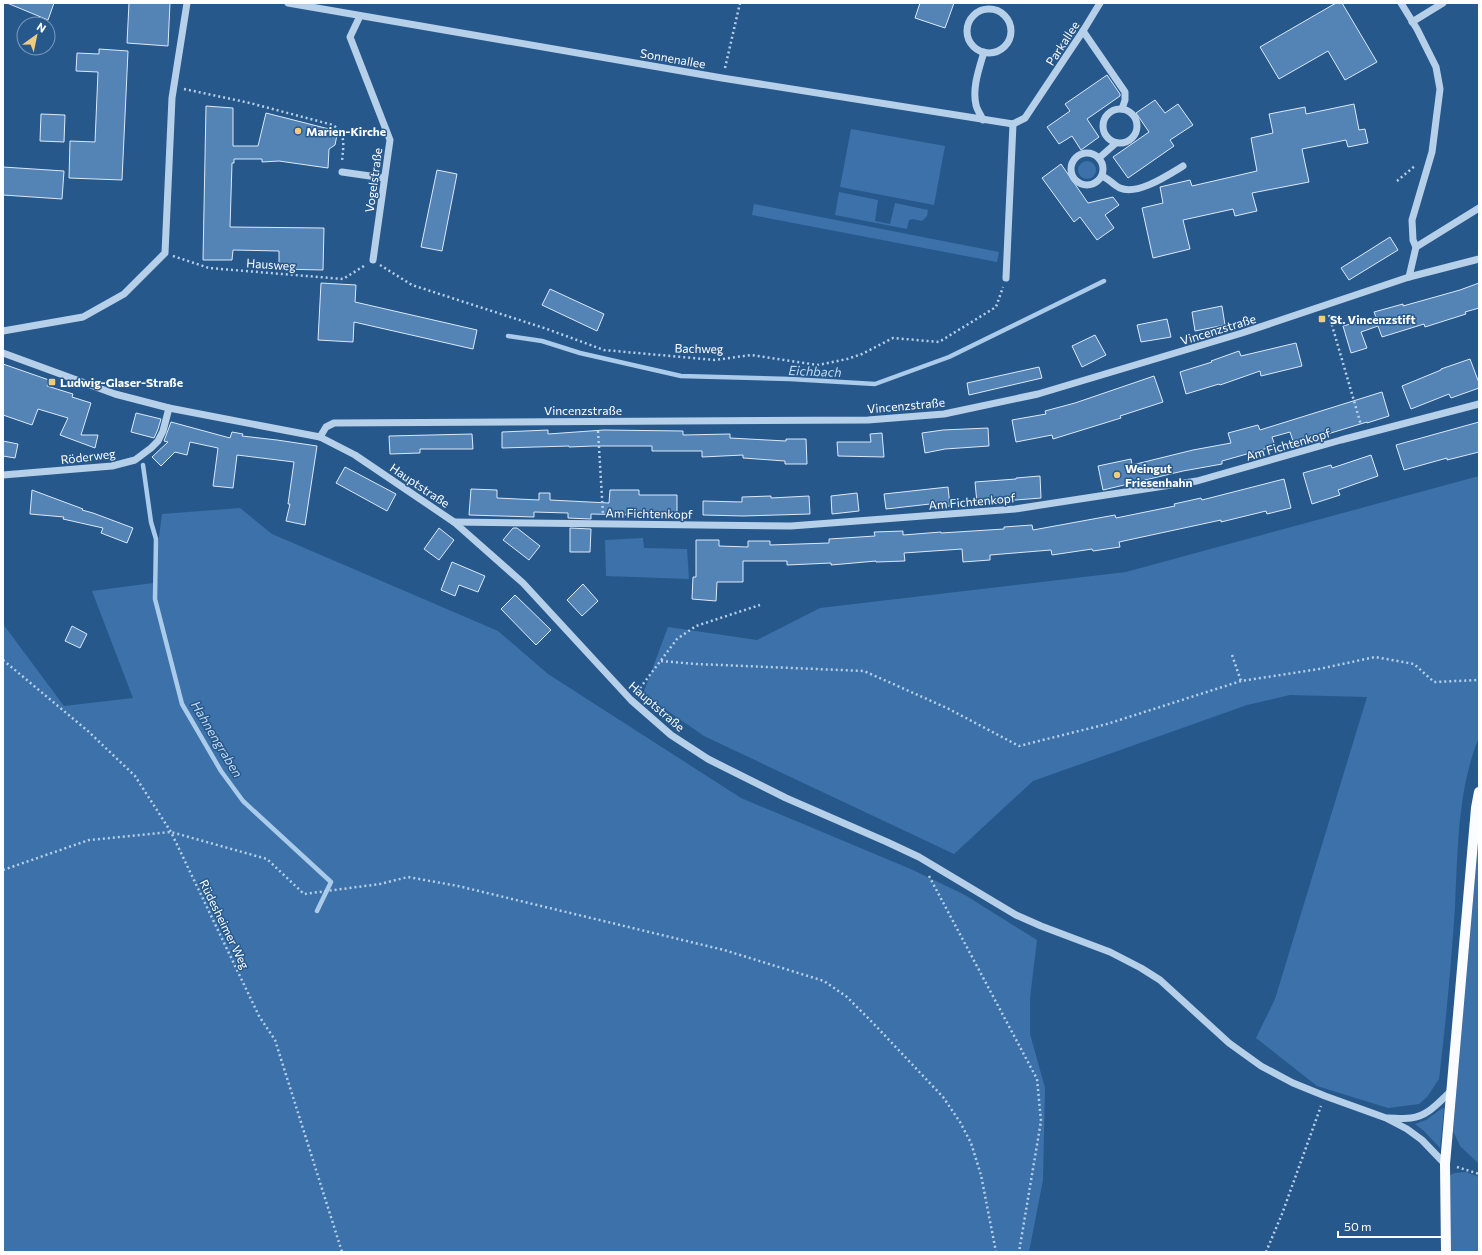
<svg xmlns="http://www.w3.org/2000/svg" width="1482" height="1255" font-family="Commissioner,sans-serif">
<style>
.green{fill:#3c72a9}
.lines{fill:none;stroke-linecap:round;stroke-linejoin:round}
.stream{stroke:#abcbeb;stroke-width:4.5}
.building{fill:#5483b5;stroke:#dbe9f8}
.path{stroke:#b6d0ea;stroke-width:2.5;stroke-dasharray:2 3;stroke-linecap:butt}
.minor{stroke:#b6d0ea;stroke-width:7}
.major{stroke:#fafcff;stroke-width:10}
.poi-dot{fill:#f3cb7c;stroke:#27588c;stroke-width:1.5}
.labels{text-anchor:middle;dominant-baseline:central;stroke-width:3;stroke-linejoin:round;paint-order:stroke}
.street-label{font-size:12px;fill:#fff;stroke:#27588c}
.poi-label{font-size:12px;font-weight:bold;fill:#fff;stroke:#27588c;text-anchor:start}
.water-label{font-size:13px;font-style:italic;fill:#c2daf1;stroke:#27588c}
</style>
<rect width="100%" height="100%" fill="#27588c"/>
<g class="green">
<path d="M851 129 945 146 934 205 840 187Z"/>
<circle cx="1087" cy="170" r="9"/>
<path d="M839 192 878 200 875 221 890 224 895 203 928 210 927 216 922 221 913 219 909 220 907 229 835 215Z"/>
<path d="M754 204 999 252 997 262 752 215Z"/>
<path d="M1479 476V737C1457 791 1458 851 1455 907 1451 965 1446 1022 1439 1079L1427 1097 1419 1104 1388 1108 1317 1086 1256 1038 1275 999 1367 697 1290 695 1247 705 1033 781 954 854 704 736 643 694 668 627 757 640 820 608 1126 572Z"/>
<path d="M240 508 272 534 498 631 548 674 741 798 913 870 965 895 1037 940 1030 998V1034L1045 1088 1043 1180 1029 1252H3V624L64 706 133 698 92 591 153 583 162 514Z"/>
<path d="M643 538 644 548 687 549 689 579 606 576 605 540Z"/>
<path d="M1479 832V1164L1460 1146 1453 1131Z"/>
<path d="M1444 1108 1440 1148 1424 1131 1415 1124 1426 1120 1441 1109Z"/>
<path d="M1466 1172 1479 1177V1252H1451L1450 1175 1455 1173Z"/>
</g>
<g class="lines">
<g class="stream">
<path d="M508 336 542 341 580 353 681 376 790 379 875 384 949 357 1104 281"/>
<path d="M143 465 151 522 156 539 155 599 182 704 221 771 243 801 331 882 317 911"/>
</g>
</g>
<g class="building">
<path d="M7 3H54L48 20Z"/>
<path d="M129 3H170L168 46 127 43Z"/>
<path d="M920 3H954L945 28 915 18Z"/>
<path d="M1336 3H1342L1377 62 1345 80 1328 51 1279 79 1260 47Z"/>
<path d="M99 49 128 51 122 180 69 178 70 141 95 142 98 72 76 71 77 53 99 54Z"/>
<path d="M1107 75 1120 94V96L1087 119 1099 137 1081 150 1072 136 1059 144 1047 127 1070 111 1065 104Z"/>
<path d="M1155 100 1165 113 1178 104 1193 125 1170 140 1174 146 1128 178 1113 157 1149 132 1136 113Z"/>
<path d="M1354 104 1359 130 1365 129 1368 143 1348 147 1346 140 1302 149 1309 182 1252 193 1257 211 1235 216 1233 209 1183 220 1190 249 1153 258 1142 208 1163 203 1160 187 1190 180 1192 186 1257 171 1251 138 1273 133 1269 114 1305 107 1306 114Z"/>
<path d="M206 106 233 108V146H258L266 113 333 130 337 135 335 145 329 149 328 168 279 161 262 162V159H234V163H232L230 227 324 228 323 270 279 269V251L233 250 232 260H203Z"/>
<path d="M41 114 65 115 64 142 40 141Z"/>
<path d="M1061 164 1088 203 1113 197 1119 205 1105 215 1114 228 1097 240 1080 217 1074 222 1042 178Z"/>
<path d="M3 167 64 171 62 199 3 195Z"/>
<path d="M437 170 457 174 442 251 421 247Z"/>
<path d="M1390 237 1398 250 1349 280 1341 268Z"/>
<path d="M321 283 356 285 355 302 477 330 473 349 354 322 353 342 318 340Z"/>
<path d="M1479 283V308L1465 312 1466 314 1425 327 1424 324 1382 337 1378 326 1361 332 1367 348 1351 353 1343 326 1376 317 1374 312 1403 304V306L1460 290Z"/>
<path d="M550 289 604 314 597 331 542 305Z"/>
<path d="M1222 306 1225 325 1195 331 1192 312Z"/>
<path d="M1167 319 1171 337 1141 342 1137 325Z"/>
<path d="M1095 335 1106 355 1082 367 1072 346Z"/>
<path d="M1296 343 1302 366 1261 376 1260 371 1220 385 1219 384 1186 394 1180 372 1212 362 1211 361 1239 351 1241 356Z"/>
<path d="M1470 359 1479 383V388L1451 398 1449 394 1411 409 1402 386 1441 370V369Z"/>
<path d="M3 364 49 380 47 386 73 394 72 397 91 403 81 435H98L95 448 60 435 68 418 38 409 32 425 3 415Z"/>
<path d="M1039 367 1042 378 969 395 967 383Z"/>
<path d="M1154 376 1163 402 1120 416 1121 418 1053 439 1052 435 1016 442 1012 420 1046 414 1045 411 1075 403Z"/>
<path d="M1382 392 1389 416 1367 423V422L1321 436V435L1294 444 1290 432 1272 437 1275 446 1222 461V464L1183 471 1103 490 1098 466 1131 459 1132 465 1193 450 1231 443 1228 433 1258 425 1260 430Z"/>
<path d="M136 413 161 419 158 429 154 438 131 432Z"/>
<path d="M171 422 230 438 232 432 243 434 242 436 277 440 317 446 305 525 286 521 290 504H288L294 462 237 455 233 488 213 486 218 448 190 442 187 455 175 452 161 466 152 457 168 442 164 441Z"/>
<path d="M1479 422V452L1447 460V458L1404 470 1396 445Z"/>
<path d="M988 428 989 446 945 449 925 453 922 433 943 430Z"/>
<path d="M548 430V434L604 430 683 431V435L730 434V438L786 441V439H806L807 464H785V461L743 458V455L702 457V451H652V446H593L569 447V446L502 448V432Z"/>
<path d="M882 433 884 457 838 456 837 442H871L870 434Z"/>
<path d="M472 434 473 449H420V453L390 454 389 436Z"/>
<path d="M3 441 18 444 15 458 3 456Z"/>
<path d="M1371 455 1378 476 1338 490 1340 495 1312 504 1303 473 1331 465 1332 468Z"/>
<path d="M345 467 396 494 387 511 336 483Z"/>
<path d="M1040 476 1041 498 977 503 975 482 1016 479V478Z"/>
<path d="M1284 479 1291 508 1267 514 1266 511 1221 522V520L1119 542 1120 547 1093 551 1092 549 1052 555 1051 550 990 555V560L963 562 962 549 904 553 905 561 876 562V561L831 565V563L787 565V561H743V582H717L716 601 692 599 693 577H696V540H719V546L748 547V541H770V545L829 543V539L875 536 874 532 903 531V535L941 532V533L1004 529V527L1032 525 1033 530 1115 515 1116 518 1175 506 1174 504 1201 498 1202 500Z"/>
<path d="M948 487 950 506 930 507V504L886 509 884 494Z"/>
<path d="M471 489 497 490V498L539 500V493H550V500L609 503 610 490H639V495H677V514H639V515L591 514V519L568 518V513L534 512V517L469 515Z"/>
<path d="M32 490 83 509 82 510 93 513 133 528 127 543 101 533 103 528 63 519 64 517 30 514Z"/>
<path d="M857 493 859 511 832 514 831 496Z"/>
<path d="M771 496V498L809 496 810 514 743 516 703 515V501L742 502V497Z"/>
<path d="M439 528 454 540 439 560 424 549Z"/>
<path d="M513 528H517L540 546 529 560 503 540Z"/>
<path d="M570 528 591 529 590 552H570Z"/>
<path d="M452 562 485 576 478 592 459 585 455 596 441 590Z"/>
<path d="M583 584 598 601 582 616 567 600Z"/>
<path d="M515 595 551 630 536 645 501 609Z"/>
<path d="M72 626 87 634 80 648 65 641Z"/>
</g>
<g class="lines">
<g class="path">
<path d="M725 68 740 3"/>
<path d="M184 89 250 103 333 125C347 135 343 146 342 162"/>
<path d="M1397 181 1416 165"/>
<path d="M173 256 209 268 343 279 364 266"/>
<path d="M380 265 412 285 547 329 604 350 715 360 751 355 818 365 847 359 862 354 893 338 939 342 996 307 1003 287"/>
<path d="M1329 315 1361 425"/>
<path d="M598 431 603 514"/>
<path d="M1232 655 1241 681"/>
<path d="M3 660 89 732 135 776 171 832 259 1016 275 1040 342 1252"/>
<path d="M661 661 696 664 864 671 947 708 1019 746 1107 724 1241 681 1319 669 1375 657 1414 664 1434 682 1479 680"/>
<path d="M637 692 677 639 696 626 760 605"/>
<path d="M3 870 89 840 171 832 267 859 304 894 380 884 408 877 458 886 724 950 824 981 847 997 873 1023 943 1097 960 1122 971 1143 981 1175 996 1252"/>
<path d="M929 876 1037 1079 1041 1121 1019 1252"/>
<path d="M1457 1167 1479 1174"/>
<path d="M1266 1252 1282 1214 1321 1106"/>
</g>
<g class="minor">
<path d="M288 3 722 78 1013 124 1025 118 1083 31 1100 3"/>
<path d="M1401 3 1417 29 1436 67 1440 89 1432 152 1412 220 1413 240 1416 247 1409 277"/>
<circle cx="989" cy="31" r="22"/>
<path d="M360 16 350 37 390 140 373 260"/>
<path d="M1412 22 1443 3"/>
<path d="M1083 31 1125 92V100L1122 109"/>
<circle cx="1120" cy="126" r="17"/>
<path d="M983 120C981 115 977 110 976 105 972 88 979 69 984 52"/>
<circle cx="1087" cy="169" r="16"/>
<path d="M1099 158 1116 143"/>
<path d="M342 172 384 178"/>
<path d="M1102 176C1109 179 1114 185 1120 188 1137 196 1168 175 1183 166"/>
<path d="M1416 247 1479 208"/>
<path d="M1006 278 1013 124"/>
<path d="M3 331 83 317 124 294 165 253 172 98 187 3"/>
<path d="M3 353 115 394 169 408 320 437 355 455 454 522 523 583 631 700 671 735 708 759 786 798 887 842 919 857 1016 915 1041 926 1110 952 1141 968 1160 980 1229 1043 1261 1066 1293 1083 1325 1096 1386 1118 1407 1129 1422 1140 1445 1164"/>
<path d="M320 437 326 427 334 423 868 420 944 414 1038 394 1242 333 1409 277 1479 259"/>
<path d="M3 475 112 466 135 460 151 448 158 441 163 431 169 408"/>
<path d="M454 522 791 526 1015 509 1197 481 1341 440 1479 404"/>
<path d="M1388 1118C1395 1118 1404 1119 1411 1118 1428 1116 1439 1102 1451 1091"/>
</g>
<path class="major" d="M1446 1252 1445 1164 1476 808 1479 792"/>
</g>
<g class="poi-dot">
<circle cx="298" cy="131" r="4"/>
<rect x="1318" y="315" width="8" height="8" rx="2"/>
<rect x="48" y="378" width="8" height="8" rx="2"/>
<circle cx="1117" cy="475" r="4"/>
</g>
<g class="labels">
<g class="street-label">
<text transform="translate(1062 43) rotate(-57)">Parkallee</text>
<text transform="translate(673 58) rotate(10)">Sonnenallee</text>
<text transform="translate(373 180) rotate(-82)">Vogelstraße</text>
<text transform="translate(271 264) rotate(4)">Hausweg</text>
<text transform="translate(1218 329) rotate(-17)">Vincenzstraße</text>
<text transform="translate(699 348) rotate(1)">Bachweg</text>
<text transform="translate(906 405) rotate(-5)">Vincenzstraße</text>
<text x="583" y="410">Vincenzstraße</text>
<text transform="translate(1288 444) rotate(-16)">Am Fichtenkopf</text>
<text transform="translate(88 456) rotate(-7)">Röderweg</text>
<text transform="translate(420 485) rotate(34)">Hauptstraße</text>
<text transform="translate(972 501) rotate(-5)">Am Fichtenkopf</text>
<text transform="translate(649 513) rotate(1)">Am Fichtenkopf</text>
<text transform="translate(657 706) rotate(41)">Hauptstraße</text>
<text transform="translate(225 924) rotate(64)">Rüdesheimer Weg</text>
</g>
<g class="poi-label">
<text x="306" y="131">Marien-Kirche</text>
<text x="1330" y="319">St. Vincenzstift</text>
<text x="60" y="382">Ludwig-Glaser-Straße</text>
<text x="1125" y="468">Weingut<tspan x="1125" dy="14">Friesenhahn</tspan></text>
</g>
<g class="water-label">
<text transform="translate(815 371) rotate(2)">Eichbach</text>
<text transform="translate(217 739) rotate(59)">Hahnengraben</text>
</g>
</g>
<rect width="1482" height="1255" fill="none" stroke="#ffffff" stroke-width="8"/>
<g transform="translate(36 36) rotate(33)"><circle r="19" fill="#27588c" stroke="#7d9bba"/>
<path d="M0-3L7 15L0 10L-7 15Z" fill="#f3cb7c"/>
<text y="-6" font-size="11" font-weight="bold" text-anchor="middle" fill="#ffffff">N</text>
</g>
<path d="M1338 1231v6h109v-6" fill="none" stroke="#ffffff" stroke-width="2"/>
<text x="1344" y="1231" font-size="12" fill="#ffffff" stroke="#27588c" stroke-width="3" paint-order="stroke">50 m</text>
</svg>
